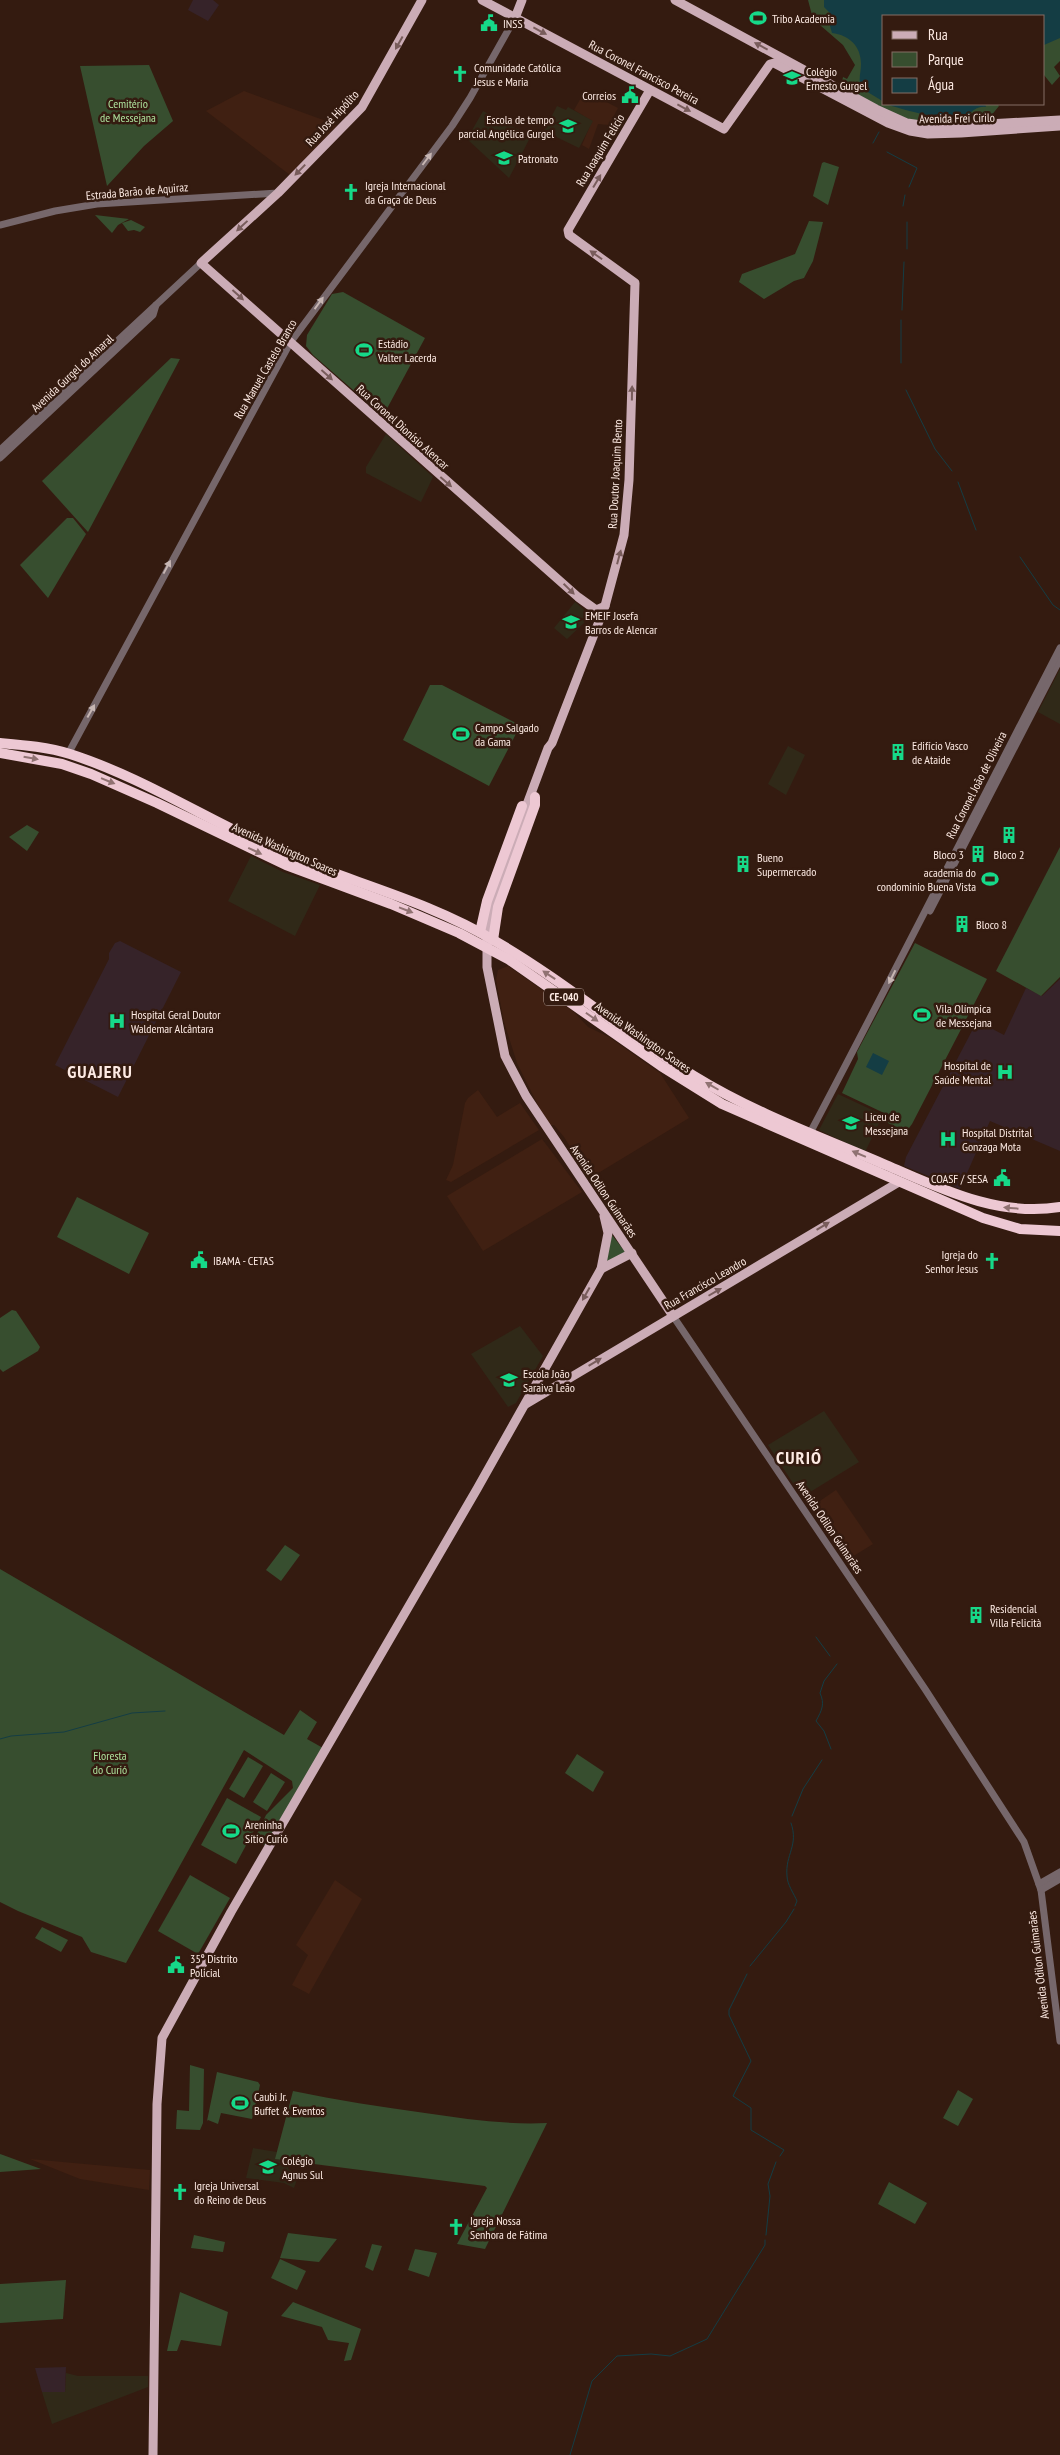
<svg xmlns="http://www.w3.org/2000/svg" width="1060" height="2455" font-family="'PT Sans Narrow',sans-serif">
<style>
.built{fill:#402012}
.education{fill:#302918}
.medical{fill:#362329}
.green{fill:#374e2f}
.water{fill:#143d44}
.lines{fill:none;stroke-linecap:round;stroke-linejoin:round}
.stream{stroke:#143d44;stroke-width:1}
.minor{stroke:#76676b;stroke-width:7}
.major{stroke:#cbacb6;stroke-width:9}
.highway{stroke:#edc8d3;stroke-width:10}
.oneway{fill:#785c5b}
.oneway2{fill:#c7b6b3}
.oneway3{fill:#907272}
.labels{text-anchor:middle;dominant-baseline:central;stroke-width:5;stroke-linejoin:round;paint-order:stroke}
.shield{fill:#341b10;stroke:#c1aca4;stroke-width:1}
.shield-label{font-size:11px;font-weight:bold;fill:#fdeae3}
.poi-label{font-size:12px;fill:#fdeae3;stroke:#341b10;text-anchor:start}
.street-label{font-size:12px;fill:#fdeae3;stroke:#341b10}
.park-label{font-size:12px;fill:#ade29d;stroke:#341b10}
.district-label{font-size:18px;font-weight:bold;letter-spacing:1px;fill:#fdeae3;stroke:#341b10}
</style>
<rect width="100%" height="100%" fill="#341b10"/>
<g class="built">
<path d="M244 91 337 125 290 175 206 111Z"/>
<path d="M585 91 618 108 609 125 598 124 589 149 582 145 592 121 574 110Z"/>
<path d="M508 966 574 1012 588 1027 609 1037 660 1073 689 1118 590 1178 564 1137 554 1125H550L543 1115 517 1063 504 1022 496 980 498 970Z"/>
<path d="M478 1090 497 1117 520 1103 539 1130 451 1182 446 1180 453 1165 465 1103 468 1098Z"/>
<path d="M542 1139 582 1192 483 1251 447 1196Z"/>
<path d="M836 1490 873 1544 847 1560 811 1507Z"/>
<path d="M335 1880 362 1899 309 1994 292 1985 308 1955 296 1945Z"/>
<path d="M30 2159 150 2170 149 2190 80 2179Z"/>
</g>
<g class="education">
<path d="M557 106 566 110 568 107 593 121 579 148 544 131Z"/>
<path d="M483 111 531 136 509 178 467 139Z"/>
<path d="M386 434 433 477 421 502 366 473V467Z"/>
<path d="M575 602 588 613V619L567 639 554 628Z"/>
<path d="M1060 669V724L1038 712Z"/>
<path d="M788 746 805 755 786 795 768 784Z"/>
<path d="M251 856 283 872 320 885 295 936 228 901Z"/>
<path d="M838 1094 883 1115 865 1152 819 1130Z"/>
<path d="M520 1326 543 1356 516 1403 508 1407 471 1354Z"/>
<path d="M824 1411 859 1462 802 1497 768 1445Z"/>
<path d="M253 2148 277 2152 276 2159 290 2161 288 2169 299 2174 294 2188 284 2183 246 2178Z"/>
<path d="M66 2373 78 2376H148V2387L52 2424 42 2392H65Z"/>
</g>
<g class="medical">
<path d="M193 0H213L219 5 208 21 188 10Z"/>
<path d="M120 941 181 972 118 1097 55 1065 109 959V953L115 943Z"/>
<path d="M1060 979V1151L990 1121 960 1189 904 1166 906 1157 975 1025 979 1022 1004 1035 1026 988 1042 996Z"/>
<path d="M66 2367 65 2392H42L35 2368Z"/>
</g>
<g class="green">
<path d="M808 0H1060V61L1054 67 1060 76 1052 85 1044 75V16H884V104H997L999 106 990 117 991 121C967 123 941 127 918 122 891 116 865 99 841 87L843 77 847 79 855 65 843 45 813 19Z"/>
<path d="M149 65 173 121 144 146 107 186 80 66Z"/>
<path d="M824 162 839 167 828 205 813 196 822 163Z"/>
<path d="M95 215 129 219 118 225 112 233Z"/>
<path d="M131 220 145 227 140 232 134 230 128 231 122 223Z"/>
<path d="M809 221 823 222 813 261 804 278 794 281 764 299 739 282 742 274 795 254Z"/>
<path d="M343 292 425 338 383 416 313 355 306 346 307 335 332 294Z"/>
<path d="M171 358 180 359 88 532 42 481Z"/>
<path d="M67 518H73L86 534 48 598 20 565Z"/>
<path d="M430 685H442L516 723 519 728 489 786 403 740Z"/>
<path d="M27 825 39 832 27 851 9 837Z"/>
<path d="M1060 847V977L1041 996 996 971Z"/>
<path d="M915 943 987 979 912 1124 906 1132 884 1121V1113L842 1093 858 1059 857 1052Z"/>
<path d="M77 1197 149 1233 129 1274 57 1237Z"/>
<path d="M612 1235 626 1253 606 1262Z"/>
<path d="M12 1310 16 1311 40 1347 38 1351 3 1372 0 1369V1318Z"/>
<path d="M285 1545 300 1555 281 1581 266 1570Z"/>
<path d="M0 1569 284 1735 300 1710 317 1722 307 1739 323 1748 266 1846 254 1840 266 1815 293 1788 292 1781 244 1750 126 1963 91 1952 82 1937 18 1911 0 1902Z"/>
<path d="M577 1754 604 1772 593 1792 565 1773Z"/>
<path d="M248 1757 263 1766 244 1798 229 1789Z"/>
<path d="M271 1773 285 1782 267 1811 253 1802Z"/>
<path d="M227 1798 261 1817 236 1864 201 1845Z"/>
<path d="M190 1875 230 1898 198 1954 158 1931Z"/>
<path d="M42 1927 68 1940 61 1952 35 1938Z"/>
<path d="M190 2065 204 2069 203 2123 200 2130 176 2129 177 2110 189 2111Z"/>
<path d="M217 2072 258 2082 260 2085 252 2119 221 2113 218 2124 208 2120 207 2121Z"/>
<path d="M958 2090 973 2099 958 2126 943 2118Z"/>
<path d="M293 2091C337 2100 381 2107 425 2113 466 2119 506 2125 547 2123L485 2249 457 2244 487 2188 485 2186 275 2159Z"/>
<path d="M0 2154 3 2155 41 2169 0 2172Z"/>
<path d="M889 2182 927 2203 915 2224 878 2204Z"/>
<path d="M288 2233 337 2239 319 2262 280 2258Z"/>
<path d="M194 2235 225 2242 223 2252 191 2248Z"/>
<path d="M372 2244 382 2246 373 2271 365 2267Z"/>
<path d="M415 2249 437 2253 429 2277 408 2270Z"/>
<path d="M280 2259 306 2271 297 2290 271 2278Z"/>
<path d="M66 2280 63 2319 0 2323V2284Z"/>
<path d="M180 2292 228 2312 221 2346 181 2340 177 2351H167Z"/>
<path d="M293 2302 361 2329 351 2360 344 2361 349 2343 328 2340 322 2327 281 2316Z"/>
</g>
<g class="water">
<path d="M824 0H1060V38L1044 45V16H884V102L861 88C858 79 861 73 861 64 861 46 849 35 832 33L830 26V13L824 7Z"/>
<path d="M886 104H985L986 107C974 105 970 117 959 118 942 120 903 110 886 104Z"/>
<path d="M873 1053 889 1061 882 1075 866 1067Z"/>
</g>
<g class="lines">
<g class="stream">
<path d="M873 143 879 132"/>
<path d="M887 152 917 168 909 187"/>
<path d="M903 206 905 195"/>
<path d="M907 222V249"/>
<path d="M902 310 904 262"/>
<path d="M901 363V320"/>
<path d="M906 390 935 449 952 471"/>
<path d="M958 482 976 530"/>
<path d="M1020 557 1053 605 1060 610"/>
<path d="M816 1637 830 1656"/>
<path d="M0 1739 11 1736 64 1732 132 1713 165 1711"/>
<path d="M831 1749 824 1731 816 1721C822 1710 825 1704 820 1693L824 1681 837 1664"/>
<path d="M792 1816 803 1789 822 1760"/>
<path d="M791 1823C799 1846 785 1854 787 1876 787 1884 794 1894 797 1901L795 1906"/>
<path d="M750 1966 786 1922 794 1909"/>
<path d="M747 1974 729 2010V2015L751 2061 733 2096 751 2108V2130L784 2150 780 2156"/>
<path d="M766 2235 770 2196 768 2184 776 2162"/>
<path d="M570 2455 592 2381 617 2356 651 2354 670 2356 707 2339 765 2245V2240"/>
</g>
<g class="minor">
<path d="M0 225 55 211 97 204 278 193"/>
<path d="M0 450 201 263"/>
<path d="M0 458 153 315 156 305"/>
<path d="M68 754 290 343 452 126 470 98 515 18"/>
<path d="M930 911 1060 659"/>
<path d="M810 1133C895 972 977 809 1060 648"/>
<path d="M673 1316 925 1689 1024 1842 1041 1890 1060 2041"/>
<path d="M1039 1884 1060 1872"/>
<path d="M1041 1890 1060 1879"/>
</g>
<g class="major">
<path d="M422 0 362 107 278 193 201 263 578 597 596 610 605 606"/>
<path d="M482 0 724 129 770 64 774 63 888 123 910 131 928 134 961 133 1060 126"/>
<path d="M675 0 876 109 907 123 936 127 1060 120"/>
<path d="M515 18 522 0"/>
<path d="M530 808 526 812 493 905 487 938V967L505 1056 526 1096 673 1316"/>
<path d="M526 812V807L548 748 552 743 605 606 624 535 629 480 635 283 569 235 568 230 650 90"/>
<path d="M601 1269 632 1253"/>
<path d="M526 1404 899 1182"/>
<path d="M153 2455 157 2104 162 2038 231 1912 477 1489 601 1269 608 1233 604 1216"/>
</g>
<g class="highway">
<path d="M0 743C23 745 48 747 70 754 148 779 218 827 294 858 361 885 432 903 495 941 564 981 626 1034 694 1076 754 1113 821 1137 886 1165 942 1189 997 1217 1060 1207"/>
<path d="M0 753 62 764 91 774 157 803 286 865 391 904 459 933 508 959 661 1066 722 1104 983 1218 1020 1229 1060 1231"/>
<path d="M480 932 487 901 522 806"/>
<path d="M493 940 498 907 535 805V797"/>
</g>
</g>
<defs><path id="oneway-solid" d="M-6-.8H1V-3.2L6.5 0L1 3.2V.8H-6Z" transform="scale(1.25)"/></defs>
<g class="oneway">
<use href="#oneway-solid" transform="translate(540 31) rotate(28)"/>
<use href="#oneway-solid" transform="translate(399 43) rotate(119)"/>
<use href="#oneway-solid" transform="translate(761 46) rotate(-152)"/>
<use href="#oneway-solid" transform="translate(684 108) rotate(28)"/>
<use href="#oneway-solid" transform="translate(300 170) rotate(134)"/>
<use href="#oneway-solid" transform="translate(597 181) rotate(-59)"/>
<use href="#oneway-solid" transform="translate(242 226) rotate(137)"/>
<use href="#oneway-solid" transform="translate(596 255) rotate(-145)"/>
<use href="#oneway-solid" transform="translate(238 295) rotate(42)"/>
<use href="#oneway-solid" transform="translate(327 375) rotate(42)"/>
<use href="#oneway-solid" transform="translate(632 393) rotate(-89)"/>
<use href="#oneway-solid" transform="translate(446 482) rotate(41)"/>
<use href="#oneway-solid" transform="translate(619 557) rotate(-75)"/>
<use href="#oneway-solid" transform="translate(569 589) rotate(44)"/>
<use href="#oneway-solid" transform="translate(823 1226) rotate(-31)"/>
<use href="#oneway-solid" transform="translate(715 1292) rotate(-30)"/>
<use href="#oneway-solid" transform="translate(586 1294) rotate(119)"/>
<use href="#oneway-solid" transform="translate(595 1362) rotate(-31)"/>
</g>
<g class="oneway2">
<use href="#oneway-solid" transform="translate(427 159) rotate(-53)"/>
<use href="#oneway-solid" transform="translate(319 303) rotate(-54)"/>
<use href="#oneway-solid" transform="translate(167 567) rotate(-62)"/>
<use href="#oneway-solid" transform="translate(91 711) rotate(-61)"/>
<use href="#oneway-solid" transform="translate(892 977) rotate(117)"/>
</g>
<g class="oneway3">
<use href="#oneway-solid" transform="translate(31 758) rotate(10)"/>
<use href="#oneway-solid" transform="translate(108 781) rotate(22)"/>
<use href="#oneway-solid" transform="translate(255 851) rotate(25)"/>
<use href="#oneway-solid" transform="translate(406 910) rotate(21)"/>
<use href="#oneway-solid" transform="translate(549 975) rotate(-147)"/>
<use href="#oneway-solid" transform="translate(592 1017) rotate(35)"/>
<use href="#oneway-solid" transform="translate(712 1086) rotate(-150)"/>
<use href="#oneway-solid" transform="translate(859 1154) rotate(-157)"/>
<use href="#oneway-solid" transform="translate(1011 1208) rotate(-175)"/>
</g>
<defs>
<g id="stadium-bare" transform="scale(1.35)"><path d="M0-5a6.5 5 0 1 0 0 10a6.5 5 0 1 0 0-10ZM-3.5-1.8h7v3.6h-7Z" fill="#16d989" stroke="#341b10" stroke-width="2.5" paint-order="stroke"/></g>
<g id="civic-bare" transform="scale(1.35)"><path d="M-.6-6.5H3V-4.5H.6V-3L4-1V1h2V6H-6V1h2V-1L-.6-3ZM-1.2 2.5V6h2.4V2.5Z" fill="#16d989" stroke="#341b10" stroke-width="2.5" paint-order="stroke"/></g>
<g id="church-bare" transform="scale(1.35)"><path d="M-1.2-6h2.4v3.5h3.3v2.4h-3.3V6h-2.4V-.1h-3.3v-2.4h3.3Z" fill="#16d989" stroke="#341b10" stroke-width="2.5" paint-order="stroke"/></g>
<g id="school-bare" transform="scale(1.35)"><path d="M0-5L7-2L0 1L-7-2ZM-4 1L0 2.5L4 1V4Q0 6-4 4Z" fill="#16d989" stroke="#341b10" stroke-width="2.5" paint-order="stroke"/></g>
<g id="building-bare" transform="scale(1.35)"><path d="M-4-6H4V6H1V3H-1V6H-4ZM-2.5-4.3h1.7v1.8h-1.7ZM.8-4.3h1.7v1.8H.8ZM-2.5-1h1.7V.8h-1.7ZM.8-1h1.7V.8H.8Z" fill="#16d989" stroke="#341b10" stroke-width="2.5" paint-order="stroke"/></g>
<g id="hospital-bare" transform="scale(1.35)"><path d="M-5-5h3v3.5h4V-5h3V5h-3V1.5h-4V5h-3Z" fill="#16d989" stroke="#341b10" stroke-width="2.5" paint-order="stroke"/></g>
</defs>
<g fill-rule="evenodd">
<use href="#stadium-bare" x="758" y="18"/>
<use href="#civic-bare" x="489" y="23"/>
<use href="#church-bare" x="460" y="74"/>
<use href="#school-bare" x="792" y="78"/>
<use href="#civic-bare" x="630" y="95"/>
<use href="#school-bare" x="568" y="126"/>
<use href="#school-bare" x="504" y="158"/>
<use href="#church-bare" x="351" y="192"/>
<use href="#stadium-bare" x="364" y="350"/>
<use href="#school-bare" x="571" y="622"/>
<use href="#stadium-bare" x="461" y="734"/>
<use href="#building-bare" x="898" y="752"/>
<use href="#building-bare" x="1009" y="835"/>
<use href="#building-bare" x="978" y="854"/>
<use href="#building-bare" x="743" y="864"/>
<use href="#stadium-bare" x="990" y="879"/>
<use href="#building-bare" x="962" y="924"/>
<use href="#stadium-bare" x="922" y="1015"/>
<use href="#hospital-bare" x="117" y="1021"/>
<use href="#hospital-bare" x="1005" y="1072"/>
<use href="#school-bare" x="851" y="1123"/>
<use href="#hospital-bare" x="948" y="1139"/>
<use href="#civic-bare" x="1002" y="1178"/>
<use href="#civic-bare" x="199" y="1260"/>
<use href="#church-bare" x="992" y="1261"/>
<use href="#school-bare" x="509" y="1380"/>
<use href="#building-bare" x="976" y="1615"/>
<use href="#stadium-bare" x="231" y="1831"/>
<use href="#civic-bare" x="176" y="1965"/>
<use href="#stadium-bare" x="240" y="2103"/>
<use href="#school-bare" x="268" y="2167"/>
<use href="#church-bare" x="180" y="2192"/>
<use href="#church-bare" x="456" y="2227"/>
</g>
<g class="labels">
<rect class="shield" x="544" y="988.5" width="40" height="17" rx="4"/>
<g class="shield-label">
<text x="564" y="997">CE-040</text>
</g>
<g class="poi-label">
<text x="772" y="18">Tribo Academia</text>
<text x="503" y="23">INSS</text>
<text x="474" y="67">Comunidade Católica<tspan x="474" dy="14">Jesus e Maria</tspan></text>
<text x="806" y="71">Colégio<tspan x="806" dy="14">Ernesto Gurgel</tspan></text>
<text x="616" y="95" text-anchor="end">Correios</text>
<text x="554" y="119" text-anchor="end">Escola de tempo<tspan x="554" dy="14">parcial Angélica Gurgel</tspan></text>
<text x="518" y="158">Patronato</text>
<text x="365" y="185">Igreja Internacional<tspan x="365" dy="14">da Graça de Deus</tspan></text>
<text x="378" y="343">Estádio<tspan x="378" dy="14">Valter Lacerda</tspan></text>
<text x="585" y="615">EMEIF Josefa<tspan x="585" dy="14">Barros de Alencar</tspan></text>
<text x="475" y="727">Campo Salgado<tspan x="475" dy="14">da Gama</tspan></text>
<text x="912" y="745">Edifício Vasco<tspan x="912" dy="14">de Ataide</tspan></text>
<text x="964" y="854" text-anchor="end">Bloco 3</text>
<text x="1009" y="854" text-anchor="middle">Bloco 2</text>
<text x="757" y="857">Bueno<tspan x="757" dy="14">Supermercado</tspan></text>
<text x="976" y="872" text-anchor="end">academia do<tspan x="976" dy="14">condominio Buena Vista</tspan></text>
<text x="976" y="924">Bloco 8</text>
<text x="936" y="1008">Vila Olímpica<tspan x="936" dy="14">de Messejana</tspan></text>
<text x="131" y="1014">Hospital Geral Doutor<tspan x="131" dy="14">Waldemar Alcântara</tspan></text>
<text x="991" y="1065" text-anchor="end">Hospital de<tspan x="991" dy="14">Saúde Mental</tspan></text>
<text x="865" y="1116">Liceu de<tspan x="865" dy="14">Messejana</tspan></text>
<text x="962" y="1132">Hospital Distrital<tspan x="962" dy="14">Gonzaga Mota</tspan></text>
<text x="988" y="1178" text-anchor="end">COASF / SESA</text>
<text x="978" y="1254" text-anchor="end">Igreja do<tspan x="978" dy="14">Senhor Jesus</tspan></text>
<text x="213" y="1260">IBAMA - CETAS</text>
<text x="523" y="1373">Escola João<tspan x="523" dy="14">Saraiva Leão</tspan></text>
<text x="990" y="1608">Residencial<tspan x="990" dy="14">Villa Felicità</tspan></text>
<text x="245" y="1824">Areninha<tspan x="245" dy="14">Sítio Curió</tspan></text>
<text x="190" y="1958">35º Distrito<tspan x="190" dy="14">Policial</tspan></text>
<text x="254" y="2096">Caubi Jr.<tspan x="254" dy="14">Buffet &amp; Eventos</tspan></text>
<text x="282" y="2160">Colégio<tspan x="282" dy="14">Agnus Sul</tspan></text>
<text x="194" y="2185">Igreja Universal<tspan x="194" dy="14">do Reino de Deus</tspan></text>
<text x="470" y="2220">Igreja Nossa<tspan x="470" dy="14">Senhora de Fátima</tspan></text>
</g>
<g class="street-label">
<text transform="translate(644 72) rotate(28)">Rua Coronel Francisco Pereira</text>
<text transform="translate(332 118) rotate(-47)">Rua José Hipólito</text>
<text transform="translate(957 118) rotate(-1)">Avenida Frei Cirilo</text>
<text transform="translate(600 150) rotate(-59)">Rua Joaquim Felício</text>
<text transform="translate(137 191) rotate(-5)">Estrada Barão de Aquiraz</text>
<text transform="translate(265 369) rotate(-60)">Rua Manuel Castelo Branco</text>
<text transform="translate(72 373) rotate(-43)">Avenida Gurgel do Amaral</text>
<text transform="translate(403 427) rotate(42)">Rua Coronel Dionísio Alencar</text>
<text transform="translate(615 474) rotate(-87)">Rua Doutor Joaquim Bento</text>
<text transform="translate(976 785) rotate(-63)">Rua Coronel João de Oliveira</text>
<text transform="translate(285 849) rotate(24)">Avenida Washington Soares</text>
<text transform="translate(643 1037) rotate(35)">Avenida Washington Soares</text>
<text transform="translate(604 1191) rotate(56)">Avenida Odilon Guimarães</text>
<text transform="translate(705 1283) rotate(-30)">Rua Francisco Leandro</text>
<text transform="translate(830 1527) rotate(56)">Avenida Odilon Guimarães</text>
<text transform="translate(1038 1965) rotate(-97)">Avenida Odilon Guimarães</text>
</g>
<g class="park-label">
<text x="128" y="103">Cemitério<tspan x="128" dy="14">de Messejana</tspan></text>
<text x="110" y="1755">Floresta<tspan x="110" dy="14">do Curió</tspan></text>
</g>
<g class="district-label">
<text x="100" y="1071">GUAJERU</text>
<text x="799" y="1457">CURIÓ</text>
</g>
</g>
<rect x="882" y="15" width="162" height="90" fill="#341b10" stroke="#846e64"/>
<rect x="892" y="31" width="25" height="8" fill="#cbacb6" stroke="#846e64"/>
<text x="928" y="40" font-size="15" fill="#fdeae3">Rua</text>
<rect x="892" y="52" width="25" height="15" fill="#374e2f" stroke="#846e64"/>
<text x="928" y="65" font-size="15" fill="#fdeae3">Parque</text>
<rect x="892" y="78" width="25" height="15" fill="#143d44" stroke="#846e64"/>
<text x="928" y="90" font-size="15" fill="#fdeae3">Água</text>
</svg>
